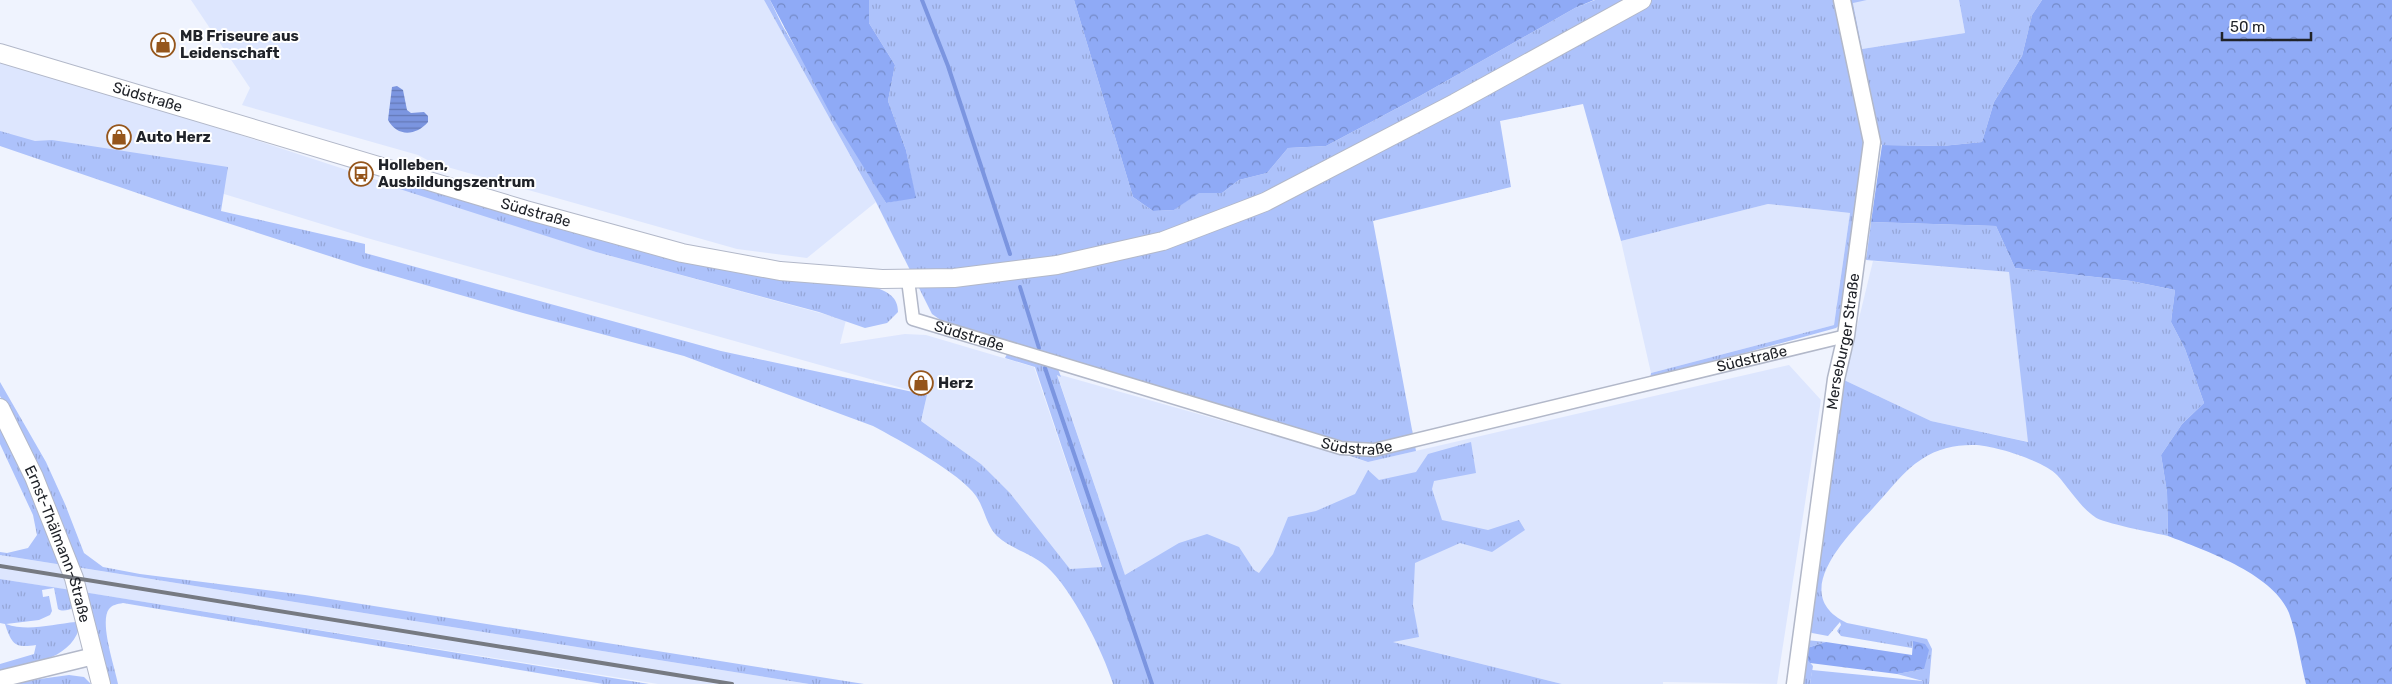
<svg xmlns="http://www.w3.org/2000/svg" width="2392" height="684" font-family="Rubik,sans-serif">
<style>
.built{fill:#dde6fe}
.grass{fill:url(#grass-tufts)}
.forest{fill:url(#forest-crowns)}
.green{fill:#adc2fb}
.water{fill:url(#water-rules)}
.lines{fill:none;stroke-linecap:round;stroke-linejoin:round}
.stream{stroke:#7b95e0;stroke-width:4}
.minor-casing{stroke:#b2b8c9;stroke-width:15}
.tertiary-casing{stroke:#b2b8c9;stroke-width:19}
.secondary-casing{stroke:#b2b8c9;stroke-width:20}
.minor{stroke:#fff;stroke-width:12}
.tertiary{stroke:#fff;stroke-width:16}
.secondary{stroke:#fff;stroke-width:18}
.rail{stroke:#767a82;stroke-width:4}
.labels{text-anchor:middle;dominant-baseline:central;stroke-width:4;stroke-linejoin:round;paint-order:stroke}
.poi-label{font-size:15px;font-weight:bold;fill:#202329;stroke:#fff;text-anchor:start}
.street-label{font-size:15px;fill:#202329;stroke:#fff}
</style>
<defs>
<pattern id="grass-tufts" width="24" height="20" patternUnits="userSpaceOnUse" patternTransform="scale(1.25)"><rect width="24" height="20" fill="#adc2fb"/><path d="M3 7l-1-3M5 7V3M7 7l1-3M15 17l-1-3M17 17v-4M19 17l1-3" fill="none" stroke="#95a6d7"/></pattern>
<pattern id="forest-crowns" width="20" height="18" patternUnits="userSpaceOnUse" patternTransform="scale(1.25)"><rect width="20" height="18" fill="#8faaf6"/><path d="M2 6a3 3 0 1 1 6 0M12 15a3 3 0 1 1 6 0" fill="none" stroke="#748ac7"/></pattern>
<pattern id="water-rules" width="6" height="5" patternUnits="userSpaceOnUse" patternTransform="scale(1.25)"><rect width="6" height="5" fill="#7b95e0"/><path d="M0 2.5h6" fill="none" stroke="#6479b6"/></pattern>
</defs>
<rect width="100%" height="100%" fill="#eff3fe"/>
<g class="built">
<path d="M191 0H764L876 202 807 258 737 249 433 163 418 155 242 105 250 88Z"/>
<path d="M1867 0H1959L1965 33 1862 49 1853 2Z"/>
<path d="M0 61 231 132 596 252 846 320 840 344 905 334 926 335 1034 367 1102 568 1070 569 1010 493 981 464 921 421 927 395 367 238 224 194 0 143Z"/>
<path d="M1768 204 1850 213 1834 325 1651 373 1621 241Z"/>
<path d="M1873 261 2009 272 2029 442 1931 421 1844 380Z"/>
<path d="M1789 365 1821 400 1777 684 1663 682V684H1562L1125 575 1057 374 1368 462Z"/>
<path d="M0 555 809 684H658L0 579Z"/>
</g>
<g class="grass">
<path d="M764 0H770L782 25 886 203 915 197 906 150 888 101 895 65 869 23V0H1074L1133 197 1153 211 1174 210 1199 192 1222 193 1239 180 1267 173 1288 148 1326 146 1420 96 1575 8 1595 0H1867L1853 3 1862 49 1965 33 1959 0H2042L2032 15 2022 56 1994 102 1982 142 1942 146 1882 145 1863 129 1865 154 1841 324 1836 328 1650 379 1651 373 1834 325 1850 213 1768 204 1621 241 1583 104 1500 121 1511 187 1373 221 1416 451 1368 462 942 321 932 314 876 202Z"/>
<path d="M0 131 35 141 52 140 228 167 221 211 365 244V253L721 351 927 395 921 421 981 464 1010 493 1070 569 1102 567 1035 367 1005 358 1007 354 1058 369 1061 377 1057 375 1125 575 1179 543 1207 534 1239 547 1254 570 1259 573 1273 554 1288 517 1316 511 1355 494 1368 470 1379 480 1416 472 1428 454 1471 442 1476 473 1434 481 1432 489 1442 520 1488 530 1519 520 1525 530 1492 552 1460 543 1415 563 1413 605 1419 637 1393 642 1562 684H1113C1103 651 1072 589 1046 566 1031 553 1011 549 997 536 986 525 985 509 976 496 960 473 899 440 873 426L684 356 523 313 363 267 178 207 0 146Z"/>
<path d="M383 178 405 180 631 248 875 287C888 292 898 297 898 312L887 323 865 328 819 312 596 252 381 183Z"/>
<path d="M1871 222 1996 226 2015 268 2131 281 2175 290 2171 322 2185 349 2204 403 2182 424 2161 455 2167 492 2168 536C2155 533 2102 523 2095 517 2080 507 2069 488 2057 475 2044 461 1991 444 1972 445 1954 445 1937 449 1922 459 1903 471 1889 491 1874 507 1848 536 1787 594 1847 623L1927 639 1932 649 1929 684H1923V681L1897 674 1924 669 1913 641 1912 648 1841 636 1837 631 1841 625 1840 622 1828 636 1812 633 1808 630 1844 380 1931 421 2028 442 2009 272 1866 260Z"/>
<path d="M0 382 46 462 65 504 84 553 103 567 140 574 305 595 864 684H809L76 567 9 412 0 396Z"/>
<path d="M0 422 17 455 63 565 0 555V552L7 553 28 548 37 535 33 515 0 444Z"/>
<path d="M0 579 71 590 73 608C69 610 62 612 58 609L54 588 42 590 43 597 49 596 52 611 50 615 39 620 6 624C28 632 53 624 76 622L79 629C69 660 28 665 0 672V664L34 654 36 645C15 648 12 645 5 624L0 623Z"/>
<path d="M83 592 649 684H603L123 603C117 604 112 605 109 609 99 622 115 668 118 684H104Z"/>
<path d="M1806 640 1826 642 1807 648 1806 658 1813 666 1810 684H1798Z"/>
<path d="M69 675 84 677 91 684H3Z"/>
</g>
<g class="forest">
<path d="M770 0H869V23L895 65 888 101 906 150 916 198 886 203 830 113Z"/>
<path d="M1074 0H1594L1575 8 1420 96 1326 146 1288 148 1267 173 1239 180 1222 193H1199L1174 210 1153 211 1133 197Z"/>
<path d="M2042 0H2392V684H2306C2300 661 2297 635 2289 613 2274 574 2204 550 2168 536L2167 492 2161 455 2182 424 2204 403 2185 349 2171 322 2175 290 2131 281 2015 268 1996 226 1871 222 1882 145 1942 146 1982 142 1994 102 2022 56 2032 15Z"/>
<path d="M1913 641 1925 644 1929 650 1924 669 1897 674 1810 663 1806 658 1807 648 1826 642 1912 655Z"/>
</g>
<path class="green" d="M1812 670 1923 681V684H1810Z"/>
<path class="water" d="M397 86 403 90 407 110 411 113 424 112 428 116V122C416 136 397 137 388 120L392 87Z"/>
<g class="lines">
<g class="stream">
<path d="M922 0 948 66 1010 254"/>
<path d="M1020 287 1039 348"/>
<path d="M1045 368 1152 684"/>
</g>
<g class="minor-casing">
<g id="minor">
<path id="s1" d="M908 280 913 319 1341 448 1374 450 1846 336"/>
</g>
</g>
<g class="tertiary-casing">
<g id="tertiary">
<path d="M0 679 94 656"/>
<path id="s2" d="M1795 684 1836 379 1846 336 1872 142 1842 0"/>
</g>
</g>
<g class="secondary-casing">
<g id="secondary">
<path id="s3" d="M0 53 526 210 682 253 780 271 882 279 954 278 1057 265 1163 241 1265 202 1455 103 1642 0"/>
<path id="s4" d="M0 408 34 477 74 578 101 684"/>
</g>
</g>
<use href="#minor" class="minor"/>
<use href="#tertiary" class="tertiary"/>
<use href="#secondary" class="secondary"/>
<path class="rail" d="M0 566 732 684"/>
</g>
<defs>
<g id="shop-ring" transform="scale(1.25)"><circle r="9.5" fill="#fff" stroke="#95561c" stroke-width="1.5"/><path d="M-5-2.5h2.3a2.7 3.5 0 0 1 5.4 0H5L5.5 6h-11ZM-1.5-2.5h3a1.5 2.3 0 0 0-3 0Z" fill="#95561c"/></g>
<g id="bus-ring" transform="scale(1.25)"><circle r="9.5" fill="#fff" stroke="#95561c" stroke-width="1.5"/><path d="M-5-6H5V4H4V6H2V4H-2V6H-4V4H-5ZM-3.5-4V0h7V-4ZM-3.5 1.2v1.5H-2V1.2ZM2 1.2v1.5H3.5V1.2Z" fill="#95561c"/></g>
</defs>
<g fill-rule="evenodd">
<use href="#shop-ring" x="163" y="45"/>
<use href="#shop-ring" x="119" y="137"/>
<use href="#bus-ring" x="361" y="174"/>
<use href="#shop-ring" x="921" y="383"/>
</g>
<g class="labels">
<g class="poi-label">
<text x="180" y="36">MB Friseure aus<tspan x="180" dy="17">Leidenschaft</tspan></text>
<text x="136" y="137">Auto Herz</text>
<text x="378" y="165">Holleben,<tspan x="378" dy="17">Ausbildungszentrum</tspan></text>
<text x="938" y="383">Herz</text>
</g>
<g class="street-label">
<text stroke="none"><textPath href="#s3" startOffset="154">Südstraße</textPath></text>
<text stroke="none"><textPath href="#s3" startOffset="559">Südstraße</textPath></text>
<text stroke="none"><textPath href="#s1" startOffset="98">Südstraße</textPath></text>
<text stroke="none"><textPath href="#s2" startOffset="346">Merseburger Straße</textPath></text>
<text stroke="none"><textPath href="#s1" startOffset="908">Südstraße</textPath></text>
<text stroke="none"><textPath href="#s1" startOffset="502">Südstraße</textPath></text>
<text stroke="none"><textPath href="#s4" startOffset="148">Ernst-Thälmann-Straße</textPath></text>
</g>
</g>
<path d="M2222 32v8h89v-8" fill="none" stroke="#202329" stroke-width="2.5"/>
<text x="2230" y="32" font-size="15" fill="#202329" stroke="#ffffff" stroke-width="4" paint-order="stroke">50 m</text>
</svg>
